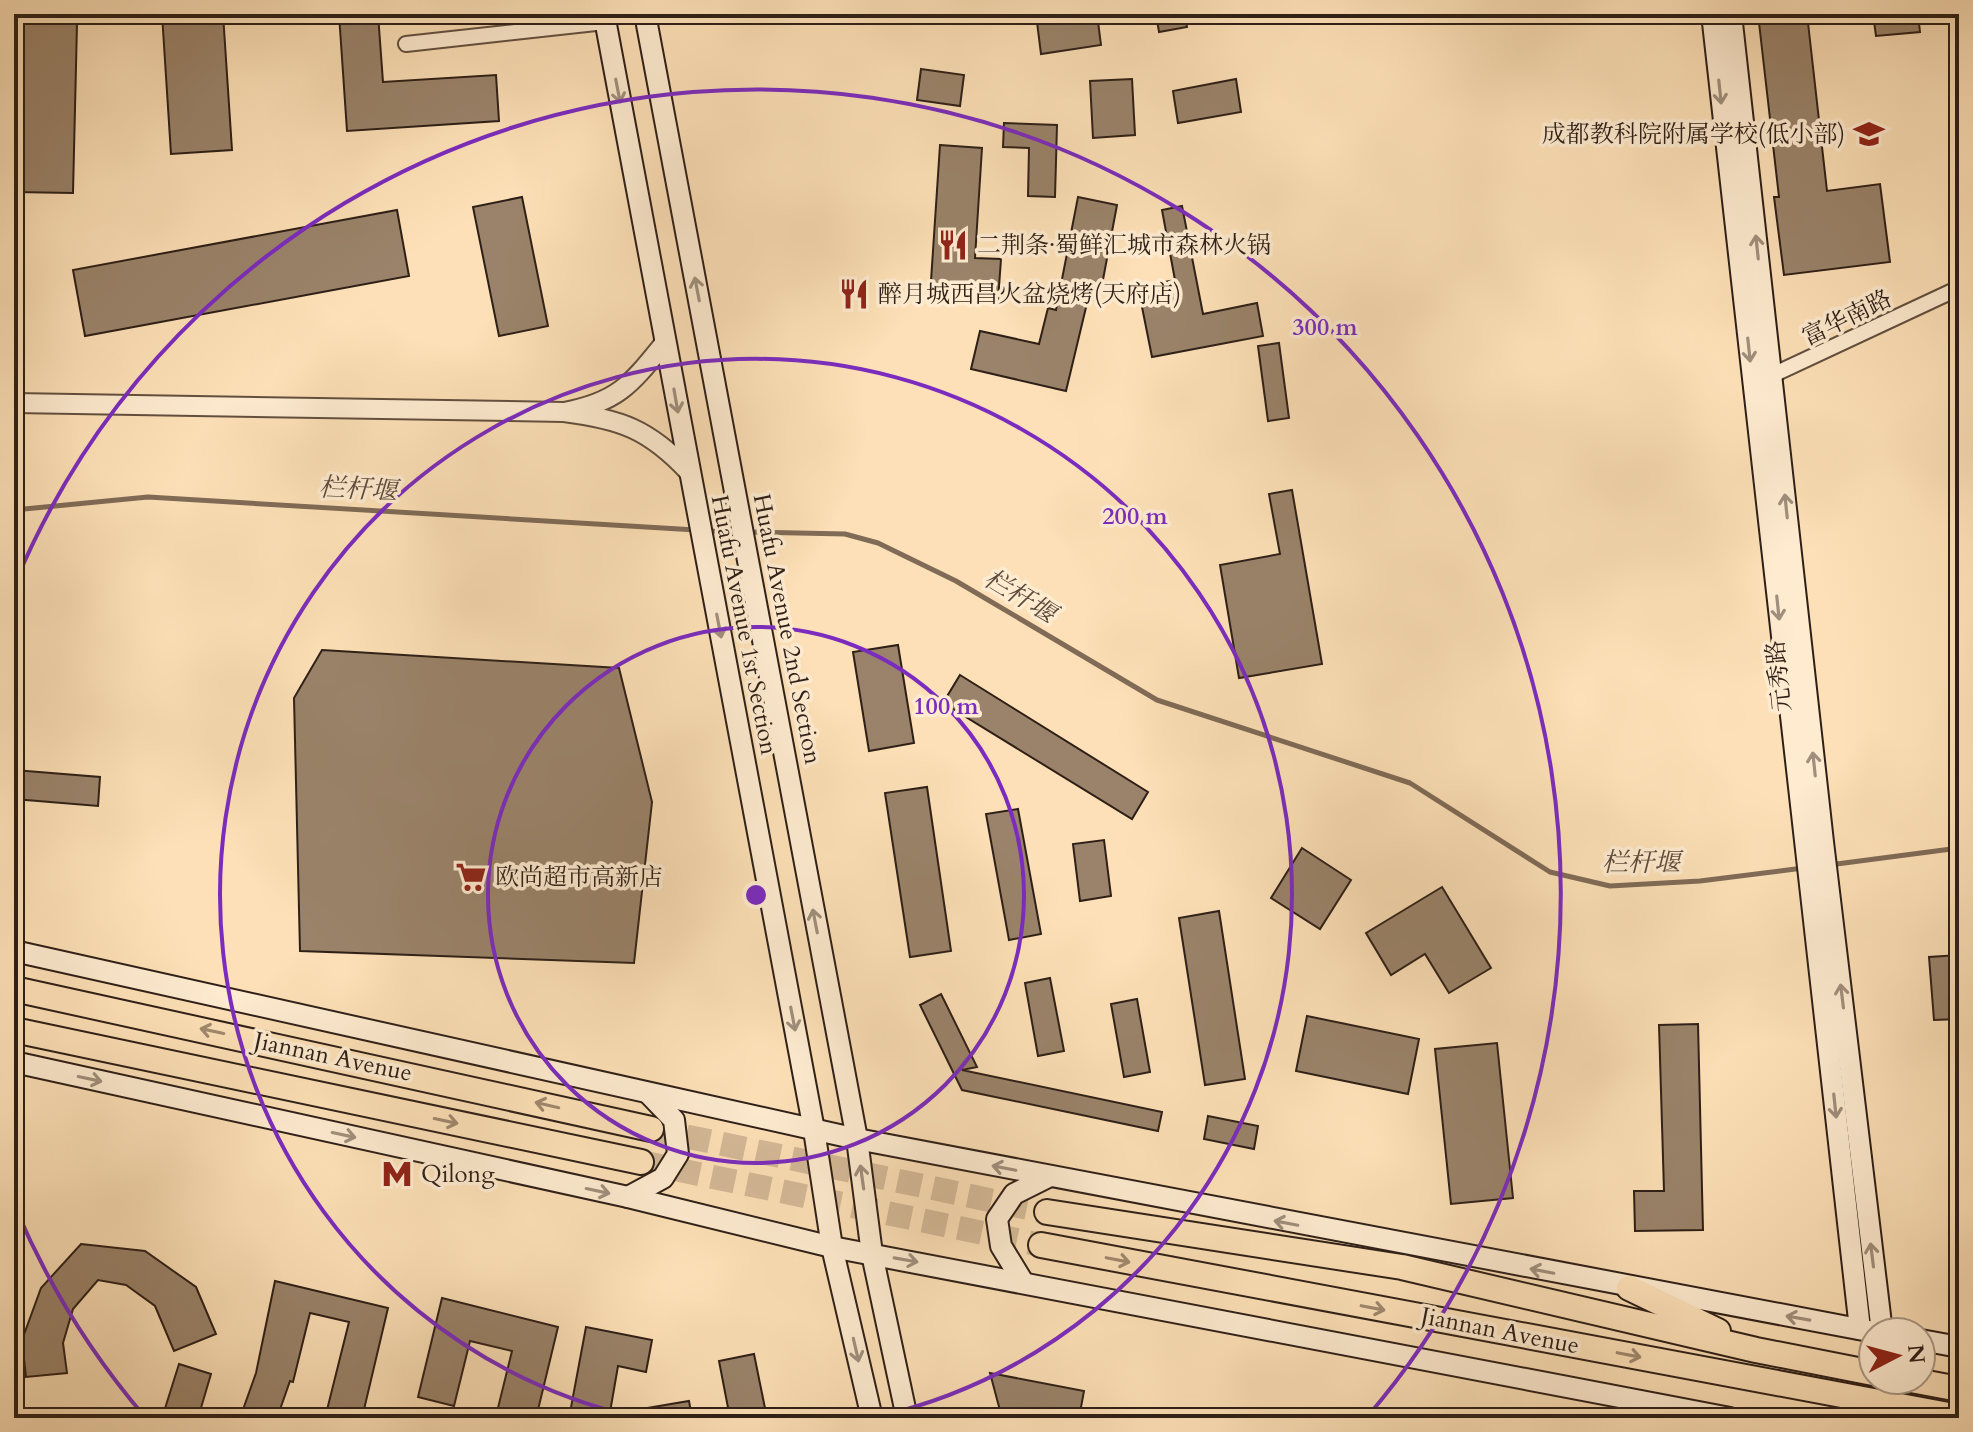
<svg xmlns="http://www.w3.org/2000/svg" width="1973" height="1432" font-family="Cardo,'Noto Serif SC',serif">
<style>
.lines{fill:none;stroke-linecap:round;stroke-linejoin:round}
.stream{stroke:#806b57;stroke-width:5}
.building{fill:#9a836a;stroke:#2e1f17;stroke-width:2}
.trunk-tunnel{stroke:#d4b997;stroke-width:24;stroke-dasharray:24 12;stroke-linecap:butt}
.minor-casing{stroke:#624f3f;stroke-width:18}
.tertiary-casing{stroke:#624f3f;stroke-width:22}
.secondary-casing{stroke:#2e1f17;stroke-width:24}
.trunk-casing{stroke:#2e1f17;stroke-width:28}
.minor{stroke:#feebd0;stroke-width:14}
.tertiary{stroke:#feebd0;stroke-width:18}
.secondary{stroke:#feebd0;stroke-width:20}
.trunk{stroke:#fde0b7;stroke-width:24}
.oneway{stroke:#a08f7d}
.oneway2{stroke:#a0896f}
.ring{fill:none;stroke:#7b2cbf;stroke-width:4}
.labels{text-anchor:middle;dominant-baseline:central;stroke-width:7;stroke-linejoin:round;paint-order:stroke}
.poi-label{font-size:24px;fill:#2e1f17;stroke:#feebd0;text-anchor:start}
.street-label{font-size:24px;fill:#2e1f17;stroke:#feebd0}
.water-label{font-size:26px;font-style:italic;fill:#5e4b3c;stroke:#feebd0}
.centre{fill:#7b2cbf;stroke:#feebd0;stroke-width:4}
.ring-label{font-size:24px;text-anchor:middle;font-weight:bold;fill:#7b2cbf;stroke:#feebd0;stroke-width:7;stroke-linejoin:round;paint-order:stroke}
</style>
<rect width="100%" height="100%" fill="#fde0b7"/>
<filter id="stains"><feTurbulence type="fractalNoise" baseFrequency=".0025" numOctaves="4"/><feColorMatrix values="0 0 0 0 .2 0 0 0 0 .09 0 0 0 0 .02 0 0 0 .5 -.17"/></filter>
<radialGradient id="worn" r=".72"><stop offset=".6" stop-color="#630" stop-opacity="0"/><stop offset="1" stop-color="#630" stop-opacity=".3"/></radialGradient>
<g class="lines">
<g class="stream">
<path d="M14 510 148 497 696 530"/>
<path d="M706 531 736 532"/>
<path d="M746 532 845 534 878 543 956 581 1157 700 1410 783 1550 872 1610 886 1700 881 1803 868"/>
<path d="M1829 865 1959 848"/>
</g>
</g>
<g class="building">
<path d="M162 14H223L232 150 171 154Z"/>
<path d="M339 14H378L383 82 496 75 499 121 347 131Z"/>
<path d="M1036 14H1097L1101 45 1041 54Z"/>
<path d="M1156 14H1185L1187 27 1159 32Z"/>
<path d="M1758 14H1807L1827 191 1880 184 1890 262 1784 275 1774 197H1779Z"/>
<path d="M1873 14H1918L1920 32 1876 36Z"/>
<path d="M14 23 77 24 73 193 14 192Z"/>
<path d="M921 69 964 75 960 106 917 100Z"/>
<path d="M1132 79 1135 135 1093 138 1090 81Z"/>
<path d="M1236 79 1241 112 1178 123 1173 91Z"/>
<path d="M1004 123 1057 125 1055 197 1028 196 1029 148 1003 147Z"/>
<path d="M940 145 982 148 975 258 1001 259 998 301 930 296Z"/>
<path d="M522 197 548 326 499 336 473 207Z"/>
<path d="M1078 197 1117 205 1099 301 1088 299 1066 391 971 369 980 331 1039 344 1048 308 1056 310Z"/>
<path d="M1182 206 1203 314 1257 303 1263 336 1152 357 1138 287 1175 280 1162 210Z"/>
<path d="M397 210 409 276 85 336 73 270Z"/>
<path d="M1279 343 1289 418 1268 421 1258 346Z"/>
<path d="M1292 490 1322 664 1239 678 1220 565 1280 554 1269 494Z"/>
<path d="M898 645 914 743 869 751 853 652Z"/>
<path d="M322 650 619 668 652 802 634 963 300 951 294 698Z"/>
<path d="M960 675 1148 792 1132 819 943 703Z"/>
<path d="M14 770 100 777 98 806 14 799Z"/>
<path d="M927 787 951 951 910 957 885 793Z"/>
<path d="M1018 809 1041 934 1009 940 986 814Z"/>
<path d="M1104 840 1111 896 1080 901 1073 844Z"/>
<path d="M1302 848 1351 880 1320 929 1271 898Z"/>
<path d="M1442 887 1491 968 1449 993 1425 954 1391 975 1366 933Z"/>
<path d="M1219 911 1245 1079 1205 1085 1179 918Z"/>
<path d="M1959 955V1019L1934 1020 1929 957Z"/>
<path d="M1050 978 1064 1051 1038 1056 1025 983Z"/>
<path d="M941 994 977 1067 962 1070 1162 1112 1158 1131 962 1090 920 1005Z"/>
<path d="M1137 999 1150 1072 1124 1077 1111 1004Z"/>
<path d="M1307 1016 1419 1039 1408 1094 1296 1071Z"/>
<path d="M1698 1024 1703 1230 1635 1231 1634 1191H1664L1659 1025Z"/>
<path d="M1497 1043 1513 1198 1451 1204 1435 1049Z"/>
<path d="M1208 1116 1258 1126 1254 1149 1204 1139Z"/>
<path d="M81 1244 145 1251 196 1287 216 1334 174 1351 155 1306 126 1285 98 1280 73 1309 63 1343 67 1373 26 1377 22 1340 41 1288Z"/>
<path d="M275 1281 388 1308 362 1418H325L349 1322 310 1313 293 1382 290 1381 277 1418H240L256 1373Z"/>
<path d="M442 1298 558 1327 536 1418 497 1412 512 1351 470 1341 454 1406 418 1397Z"/>
<path d="M586 1327 652 1340 646 1372 618 1366 609 1418H569Z"/>
<path d="M754 1354 767 1418H730L719 1361Z"/>
<path d="M179 1364 211 1374 198 1418H162Z"/>
<path d="M990 1373 1084 1391 1079 1418H1002Z"/>
<path d="M689 1401 692 1418H636L635 1410Z"/>
</g>
<g class="lines">
<g class="trunk-tunnel">
<path d="M651 1129 1047 1212"/>
<path d="M641 1162 1041 1245"/>
</g>
<g class="minor-casing">
<g id="minor">
<path d="M646 18 667 14"/>
<path d="M406 44 605 22"/>
<path d="M1764 379 1959 288"/>
</g>
</g>
<g class="tertiary-casing">
<g id="tertiary">
<path d="M666 341C632 383 619 402 564 412 620 419 649 429 689 472"/>
<path d="M14 403 564 412"/>
</g>
</g>
<g class="secondary-casing">
<g id="secondary">
<path d="M604 14 814 1130 832 1247 872 1418"/>
<path d="M645 14 857 1139 872 1254 907 1418"/>
<path d="M1712 14 1860 1329"/>
<path d="M1731 14 1823 842 1882 1332"/>
<path d="M14 951 857 1139 1874 1332"/>
<path d="M14 1062 628 1197 832 1247 1730 1418"/>
<path d="M628 1197 663 1178 678 1154 674 1120 648 1093"/>
<path d="M1023 1282 1001 1246 997 1219 1014 1194 1048 1177"/>
<path d="M1921 1340 1959 1347"/>
</g>
</g>
<g class="trunk-casing">
<g id="trunk">
<path d="M14 989 651 1129"/>
<path d="M14 1030 641 1162"/>
<path d="M1047 1212 1402 1267 1756 1350 1873 1373"/>
<path d="M1041 1245 1959 1417"/>
<path d="M1629 1288 1718 1331"/>
<path d="M1911 1380 1959 1389"/>
</g>
</g>
<use href="#minor" class="minor"/>
<use href="#tertiary" class="tertiary"/>
<use href="#secondary" class="secondary"/>
<use href="#trunk" class="trunk"/>
</g>
<defs><path id="oneway-shaft" d="M-6 0H5M1.5-3L5.5 0L1.5 3" fill="none" stroke-width="1.6" stroke-linecap="round" stroke-linejoin="round" transform="scale(2)"/></defs>
<g class="oneway">
<use href="#oneway-shaft" transform="translate(618 91) rotate(79)"/>
<use href="#oneway-shaft" transform="translate(1720 92) rotate(84)"/>
<use href="#oneway-shaft" transform="translate(1757 247) rotate(-96)"/>
<use href="#oneway-shaft" transform="translate(697 289) rotate(-101)"/>
<use href="#oneway-shaft" transform="translate(1749 350) rotate(84)"/>
<use href="#oneway-shaft" transform="translate(676 401) rotate(80)"/>
<use href="#oneway-shaft" transform="translate(1786 506) rotate(-96)"/>
<use href="#oneway-shaft" transform="translate(1778 608) rotate(84)"/>
<use href="#oneway-shaft" transform="translate(719 626) rotate(79)"/>
<use href="#oneway-shaft" transform="translate(1814 764) rotate(-96)"/>
<use href="#oneway-shaft" transform="translate(815 921) rotate(-101)"/>
<use href="#oneway-shaft" transform="translate(1842 996) rotate(-97)"/>
<use href="#oneway-shaft" transform="translate(793 1019) rotate(79)"/>
<use href="#oneway-shaft" transform="translate(90 1079) rotate(12)"/>
<use href="#oneway-shaft" transform="translate(1835 1106) rotate(84)"/>
<use href="#oneway-shaft" transform="translate(344 1135) rotate(12)"/>
<use href="#oneway-shaft" transform="translate(1004 1168) rotate(-169)"/>
<use href="#oneway-shaft" transform="translate(862 1177) rotate(-98)"/>
<use href="#oneway-shaft" transform="translate(598 1191) rotate(12)"/>
<use href="#oneway-shaft" transform="translate(1286 1223) rotate(-169)"/>
<use href="#oneway-shaft" transform="translate(1872 1255) rotate(-97)"/>
<use href="#oneway-shaft" transform="translate(906 1260) rotate(10)"/>
<use href="#oneway-shaft" transform="translate(1542 1271) rotate(-169)"/>
<use href="#oneway-shaft" transform="translate(1798 1318) rotate(-170)"/>
<use href="#oneway-shaft" transform="translate(856 1350) rotate(77)"/>
</g>
<g class="oneway2">
<use href="#oneway-shaft" transform="translate(212 1031) rotate(-168)"/>
<use href="#oneway-shaft" transform="translate(547 1105) rotate(-167)"/>
<use href="#oneway-shaft" transform="translate(446 1121) rotate(12)"/>
<use href="#oneway-shaft" transform="translate(1118 1260) rotate(11)"/>
<use href="#oneway-shaft" transform="translate(1373 1308) rotate(11)"/>
<use href="#oneway-shaft" transform="translate(1629 1355) rotate(11)"/>
</g>
<g class="ring">
<circle cx="756" cy="895" r="268"/>
<path d="M635 1417A536 536 0 1 1 877 1417"/>
<path d="M145 1417A804 804 0 0 1 16 1209M16 581A804 804 0 1 1 1367 1417"/>
</g>
<defs>
<g id="school-bare" transform="scale(2.4)"><path d="M0-5L7-2L0 1L-7-2ZM-4 1L0 2.5L4 1V4Q0 6-4 4Z" fill="#8f2418" stroke="#feebd0" stroke-width="2.5" paint-order="stroke"/></g>
<g id="restaurant-bare" transform="scale(2.4)"><path d="M-5-6h1v4h1v-4h1v4h1v-4h1v5L-1.5 .5V6h-2V.5L-5-1ZM5-6V6H3V1.5H1.5Q1.5-4 5-6Z" fill="#8f2418" stroke="#feebd0" stroke-width="2.5" paint-order="stroke"/></g>
<g id="supermarket-bare" transform="scale(2.4)"><path d="M-6-5.5h2.5l.6 2H6L4.5 2H-2.5L-4.4-4H-6ZM-1.5 3.2a1.3 1.3 0 1 0 .1 0ZM3 3.2a1.3 1.3 0 1 0 .1 0Z" fill="#8f2418" stroke="#feebd0" stroke-width="2.5" paint-order="stroke"/></g>
<g id="metro-bare" transform="scale(2.4)"><path d="M-5.5 5V-5H-3L0 0L3-5H5.5V5H3V-.5L0 4L-3-.5V5Z" fill="#8f2418" stroke="#feebd0" stroke-width="2.5" paint-order="stroke"/></g>
</defs>
<g fill-rule="evenodd">
<use href="#school-bare" x="1869" y="134"/>
<use href="#restaurant-bare" x="953" y="245"/>
<use href="#restaurant-bare" x="854" y="294"/>
<use href="#supermarket-bare" x="471" y="877"/>
<use href="#metro-bare" x="397" y="1174"/>
</g>
<g class="labels">
<g class="poi-label">
<text x="1845" y="134" text-anchor="end">成都教科院附属学校(低小部)</text>
<text x="977" y="245">二荆条·蜀鲜汇城市森林火锅</text>
<text x="878" y="294">醉月城西昌火盆烧烤(天府店)</text>
<text x="495" y="877">欧尚超市高新店</text>
<text x="421" y="1174">Qilong</text>
</g>
<g class="street-label">
<text transform="translate(1847 318) rotate(-26)">富华南路</text>
<text transform="translate(744 625) rotate(79)">Huafu Avenue 1st Section</text>
<text transform="translate(787 629) rotate(79)">Huafu Avenue 2nd Section</text>
<text transform="translate(1779 676) rotate(-96)">元秀路</text>
<text transform="translate(333 1057) rotate(12)">Jiannan Avenue</text>
<text transform="translate(1500 1331) rotate(11)">Jiannan Avenue</text>
</g>
<g class="water-label">
<text transform="translate(358 489) rotate(3)">栏杆堰</text>
<text transform="translate(1020 596) rotate(31)">栏杆堰</text>
<text x="1641" y="862">栏杆堰</text>
</g>
</g>
<circle cx="756" cy="895" r="12" class="centre"/>
<g class="ring-label">
<text x="1325" y="335">300 m</text>
<text x="1135" y="524">200 m</text>
<text x="946" y="714">100 m</text>
</g>
<rect width="1973" height="1432" fill="none" stroke="#fde0b7" stroke-width="48"/>
<rect x="16" y="16" width="1941" height="1400" fill="none" stroke="#2e1f17" stroke-width="4"/>
<rect x="24" y="24" width="1925" height="1384" fill="none" stroke="#2e1f17" stroke-width="2"/>
<g transform="translate(1897 1356) rotate(84)"><circle r="38" fill="#feebd0" stroke="#ab9986" stroke-width="2"/>
<path d="M0-6L14 30L0 20L-14 30Z" fill="#8f2418"/>
<text y="-12" font-size="22" font-weight="bold" text-anchor="middle" fill="#2e1f17">N</text>
</g>
<rect width="100%" height="100%" filter="url(#stains)"/>
<rect width="100%" height="100%" fill="url(#worn)"/>
</svg>
